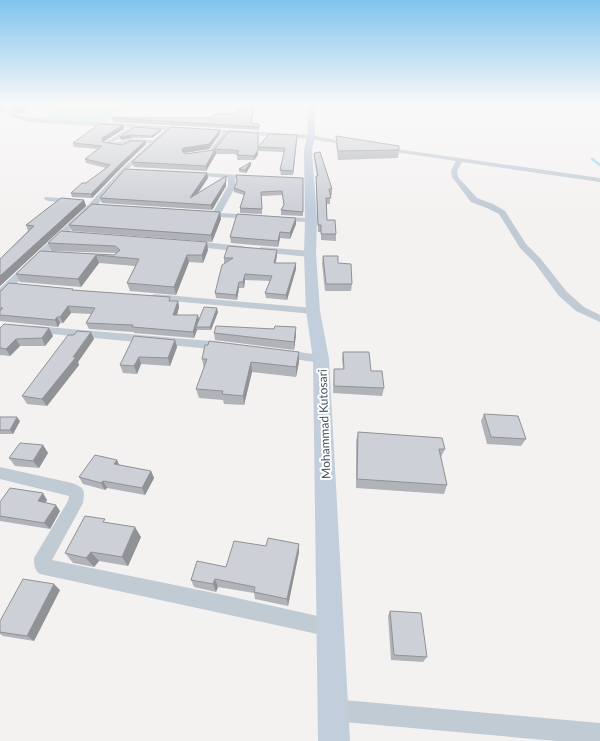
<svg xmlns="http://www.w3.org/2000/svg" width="600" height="741" font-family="Lato,sans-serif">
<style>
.green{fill:#bcf5d3}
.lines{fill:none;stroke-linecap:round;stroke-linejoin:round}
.stream{stroke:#85ddf6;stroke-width:2.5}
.street{fill:#c1cbd4;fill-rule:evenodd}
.secondary{fill:#c2cedc;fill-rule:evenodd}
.wall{fill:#b0b3b8}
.shaded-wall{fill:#909296}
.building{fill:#cdd0d6;stroke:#909296}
.labels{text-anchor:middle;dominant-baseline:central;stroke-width:4;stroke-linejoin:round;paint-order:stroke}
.street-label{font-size:12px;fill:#475461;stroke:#fff}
</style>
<rect width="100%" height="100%" fill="#f4f1f1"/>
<path class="green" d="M67 105H131L102 124 39 118Z"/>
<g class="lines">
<path class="stream" d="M592 159 600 165"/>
<g class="street">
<path d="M0 105H3L16 115 29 118 311 135 354 144 351 146 311 139 229 133 214 153 187 157 184 155 185 154 210 150 223 133 171 130 126 171 95 208 64 236 4 296 0 297V288L89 204 122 169 150 143H132L125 145 126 146 123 148 104 145V143L129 128 29 122 12 117 0 107ZM135 128 165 130 153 140 132 139 112 143 130 133Z"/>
<path d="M383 147 600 178V182L462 162 457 171 458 177 477 198 493 204 505 211 526 244 540 258 567 292 584 307 600 315V322L576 311 559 296 534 262 520 248 499 214 487 208 471 202 452 177 451 171 456 161 381 150 380 149Z"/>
<path d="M192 172 255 176 256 177 253 179 235 178 236 186 221 213 252 215 256 217 255 219 201 216V212H213L228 186V178L190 175 189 174Z"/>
<path d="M45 197 75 199 79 201 75 203 48 201 44 199Z"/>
<path d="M277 217 311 218 315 220 311 222 280 221 276 219Z"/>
<path d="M192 241 243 246 247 249 243 252 189 246 188 244Z"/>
<path d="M261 247 310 251 314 254 310 257 258 252 257 250Z"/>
<path d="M154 294 313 308 318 311 313 314 150 299 149 297Z"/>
<path d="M35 326 222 342 226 343 228 346 226 349 222 350 31 332 30 330 31 328Z"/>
<path d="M284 350 321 355 325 356 327 359 325 362 321 363 280 357 278 354 280 351Z"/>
<path d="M0 467 72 483C85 488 85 490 83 503L52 560 219 594 331 619 338 621 340 628 338 635 331 637 40 574C34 570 34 564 34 558L68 501 69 496 0 479Z"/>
<path d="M333 699 600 723V741H557L333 721 326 717 322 710 326 703Z"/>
</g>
<path class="secondary" d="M308 105H314L315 137 312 150 317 220 316 254 320 311 329 359 350 741H318L313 359 306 311 304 254 305 220 304 150 307 137Z"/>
</g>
<g class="wall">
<path d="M6 105H24L25 108 24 113H15Z"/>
<path d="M242 105H261V106H254L251 123 259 124V130L113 122 112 118H210L235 114 241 111Z"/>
<path d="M0 106 2 108 4 112H0Z"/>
<path d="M123 125 124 129 103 142V143L122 145 145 141 146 144 121 168 92 198 72 197 71 193 86 183 106 168 86 163 85 159 98 149 74 147 73 143Z"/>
<path d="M135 127 161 131 152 138H132L121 140Z"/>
<path d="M229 131 259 137 258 146 297 140 293 175H281L280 170 284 152 258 151V155L254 160H237V155L234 154H216L206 171 134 167 132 162 220 134 209 149 184 153 185 154 214 150Z"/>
<path d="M336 136 399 150 398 158 338 160 336 144Z"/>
<path d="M314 153 332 189V195H330V204H327V220L336 234V241L321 240V232H318L316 182V176H317L314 159Z"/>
<path d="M251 165 246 173 239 172V169Z"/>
<path d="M226 176V186L212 210 102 203 100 198 208 178 198 193Z"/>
<path d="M303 178V216L281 215V210L284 205 282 195 262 196V214L240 213V208L244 195 234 192V188Z"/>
<path d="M84 200 86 206 0 286V259L28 231 26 225Z"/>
<path d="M221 219 212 242 72 231 69 225Z"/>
<path d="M296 224 290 239 280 238 278 247 231 243 230 237Z"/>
<path d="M48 243 208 250 203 263 189 262 176 295 130 291 127 283 135 266 99 263 81 287 20 282 16 274 40 251 114 255 116 253 51 251Z"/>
<path d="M277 255 275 263H296V269L287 300 266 298 265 293 270 281 245 280 244 288H239L237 300 216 298 215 293 225 263H224V258Z"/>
<path d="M323 256 338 263 352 284 351 291H325L322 263Z"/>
<path d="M73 290 171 301H178L179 307 177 315H198L199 319 218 312 211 330H197L194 338 134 333V332L89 329 86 323 91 314 71 313 63 323H60L58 327 0 321V291Z"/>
<path d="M296 327V335L294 350 215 340 214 333Z"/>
<path d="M0 328H49L53 336 45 346H20L10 356 1 355 0 356Z"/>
<path d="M94 339 78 362 79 365 47 406 27 404 22 396Z"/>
<path d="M175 340 177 347 170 366 141 364 137 374 123 373 120 365Z"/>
<path d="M299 352V362L296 377 252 372 244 405 224 404 223 400 199 398 196 389 204 369 202 359Z"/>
<path d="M343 352 371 371 384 388 382 396 333 393 334 369H343L342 359Z"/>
<path d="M484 414 526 439 521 446 487 444 481 421Z"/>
<path d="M0 417 20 421 13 434H0Z"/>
<path d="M358 432 445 449 441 457 447 485 444 494 356 488V441Z"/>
<path d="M43 445 48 453 39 468 15 466 9 458Z"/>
<path d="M117 460 119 465 151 471 154 478 145 495 107 488 105 490 83 484 79 477Z"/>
<path d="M47 500 45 503 60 511 50 529 0 521V502Z"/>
<path d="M106 522 141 537 128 566 99 561 94 567 73 563 65 553Z"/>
<path d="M299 552 288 606 255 599 254 593 218 587 216 592 194 587 191 580 226 567Z"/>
<path d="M60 590 34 641 3 636 0 634V621Z"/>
<path d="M390 611 427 657 423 662 391 660 388 616Z"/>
</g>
<g class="shaded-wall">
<path d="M23 105H24L25 108 24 113 23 109Z"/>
<path d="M123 125 124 129 103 142 104 146 102 138Z"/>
<path d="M161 129V131L152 138V136Z"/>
<path d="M220 130V134L209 149 184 153 182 151 183 148Z"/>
<path d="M131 135 132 138 121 140 120 137Z"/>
<path d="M297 135V140L293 175V171Z"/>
<path d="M145 141 146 144 121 168 92 198 91 194 120 164Z"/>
<path d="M258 147V155L254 160V156Z"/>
<path d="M215 149 216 154 206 171V166Z"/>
<path d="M251 162V165L246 173 245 170Z"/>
<path d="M207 173 208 178 191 203 190 198Z"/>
<path d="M226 176V186L212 210 211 205Z"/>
<path d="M84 200 86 206 0 286V276Z"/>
<path d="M220 212 221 219 212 242 211 235Z"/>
<path d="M296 218V224L290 239V233Z"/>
<path d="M280 232V238L278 247V241Z"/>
<path d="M207 242 208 250 203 263 202 255Z"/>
<path d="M277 250V255L275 268 274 263Z"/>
<path d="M96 255 99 263 81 287 78 279Z"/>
<path d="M187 255 189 262 176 295 174 287Z"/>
<path d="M296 263V269L287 300 286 295Z"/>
<path d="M245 274V280L244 288 243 282Z"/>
<path d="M239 282V288L237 300 236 295Z"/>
<path d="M178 301 179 307 175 322 173 315Z"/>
<path d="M68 306 71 313 63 323 60 317Z"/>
<path d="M217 308 218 312 211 330 210 327Z"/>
<path d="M198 315 199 321 196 327 197 330 194 338 193 332Z"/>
<path d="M57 317 60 323 58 327 55 320Z"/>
<path d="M296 327V335L294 350V342Z"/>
<path d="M49 328 53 336 45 346 42 338Z"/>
<path d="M91 332 94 339 78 362 79 365 47 406 42 399Z"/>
<path d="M16 339 20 346 10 356 6 349Z"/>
<path d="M175 340 177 347 170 366 168 358Z"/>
<path d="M299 352V362L296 377V367Z"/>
<path d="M139 357 141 364 137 374 134 366Z"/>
<path d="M251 362 252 372 244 405 243 396Z"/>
<path d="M17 417 20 421 13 434 10 430Z"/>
<path d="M43 445 48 453 39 468 33 461Z"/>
<path d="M117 460 120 467 114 464Z"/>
<path d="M151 471 154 478 145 495 142 488Z"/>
<path d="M103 481 107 488 105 490 101 483Z"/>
<path d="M43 493 47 500 43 507 38 501Z"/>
<path d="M56 505 60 511 50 529 44 523Z"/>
<path d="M135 527 141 537 128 566 122 557Z"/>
<path d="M299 544V552L288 606 287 599Z"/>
<path d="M91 552 99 561 94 567 86 558Z"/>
<path d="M215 579 218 587 216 592 213 584Z"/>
<path d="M54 584 60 590 34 641 27 636Z"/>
</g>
<g class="building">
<path d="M10 105H23V109L14 108Z"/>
<path d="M242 105H254L251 123 259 124V127L112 118 114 117 130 118H210L216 114H235L237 111H241Z"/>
<path d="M99 124 123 125 102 138 103 142 122 145 131 141H145L120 164 91 194 71 193 82 183H86L110 165 85 159 102 146 73 143Z"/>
<path d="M135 127 161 129 152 136 131 135 120 137Z"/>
<path d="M171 127 220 130 209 144 183 148 182 151 185 154 214 150 229 131 258 133V147L269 134 297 135 293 171 280 170 285 148 258 147V150L254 156 237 155 239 151 233 150 215 149 206 166 132 162Z"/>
<path d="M336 136 399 146V150L338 151Z"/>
<path d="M320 152 332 189H329L331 198H326L327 220H335L336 234H321V225H318L316 176H318L314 153Z"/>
<path d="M251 162 245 170 239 169Z"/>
<path d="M125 169 207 173 190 198 226 176V181L211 205 100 198Z"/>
<path d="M236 175 303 178V212L281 210 284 205 282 191 261 192 262 209 240 208 245 192 234 188 237 182Z"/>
<path d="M61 198 84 200 0 276V259L34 226 26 225Z"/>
<path d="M92 204 220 212 211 235 69 225Z"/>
<path d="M237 214 296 218 290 233 280 232 278 241 230 237Z"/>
<path d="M61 231 207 242 202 255H187L174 287 127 283 139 259 96 255 78 279 16 274 40 251 114 255 120 250 115 246 48 243Z"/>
<path d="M228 246 277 250 274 263H296L286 295 265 293 272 276 245 274 243 282H239L236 295 215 293 222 265 233 258H224Z"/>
<path d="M323 256H338V263L351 264 352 284H326Z"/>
<path d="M9 283 73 289 72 290 170 297 169 301H178L173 315H198L193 332 132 327 133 325 86 323 95 308 68 306 60 317H57L55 320 0 315V311L3 308H0V291H1Z"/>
<path d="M204 307 217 308 210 327H196Z"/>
<path d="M4 324 49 328 42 338 16 339 6 349 0 348V328Z"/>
<path d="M216 326 274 329 275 326 296 327 294 342 214 333Z"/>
<path d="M77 331 91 332 73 357H76L42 399 22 396 68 335H74Z"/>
<path d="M134 336 175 340 168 358 139 357 134 366 120 365Z"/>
<path d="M209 341 299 352 296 367 251 362 243 396 222 394 223 391 196 389 207 359H202L205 345H208Z"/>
<path d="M343 352H369L371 371H382L384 388 334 386V369H344Z"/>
<path d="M484 414 518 416 526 439 491 437Z"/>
<path d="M0 417H17L10 430H0Z"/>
<path d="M358 432 442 438 445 449H439L447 485 357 479Z"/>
<path d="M20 443 43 445 33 461 9 458Z"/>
<path d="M95 455 117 460 114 464 151 471 142 488 103 481 101 483 79 477Z"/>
<path d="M10 488 43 493 38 501 56 505 44 523 0 516V502Z"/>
<path d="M85 516 105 519 103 522 135 527 122 557 91 552 86 558 65 553Z"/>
<path d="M268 538 299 544 287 599 254 592 255 587 215 579 213 584 191 580 197 561 226 567 234 541 266 546Z"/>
<path d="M23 579 54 584 27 636 0 632V621Z"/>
<path d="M390 611 421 613 427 657 394 655Z"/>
</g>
<linearGradient id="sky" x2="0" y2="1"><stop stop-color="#80c4ee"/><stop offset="0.5" stop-color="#faf9f9"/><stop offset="1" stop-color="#faf9f9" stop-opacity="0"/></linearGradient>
<rect width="600" height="209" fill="url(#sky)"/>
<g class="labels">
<g class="street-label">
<text transform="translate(324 424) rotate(-92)">Mohammad Kutosari</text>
</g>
</g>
</svg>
